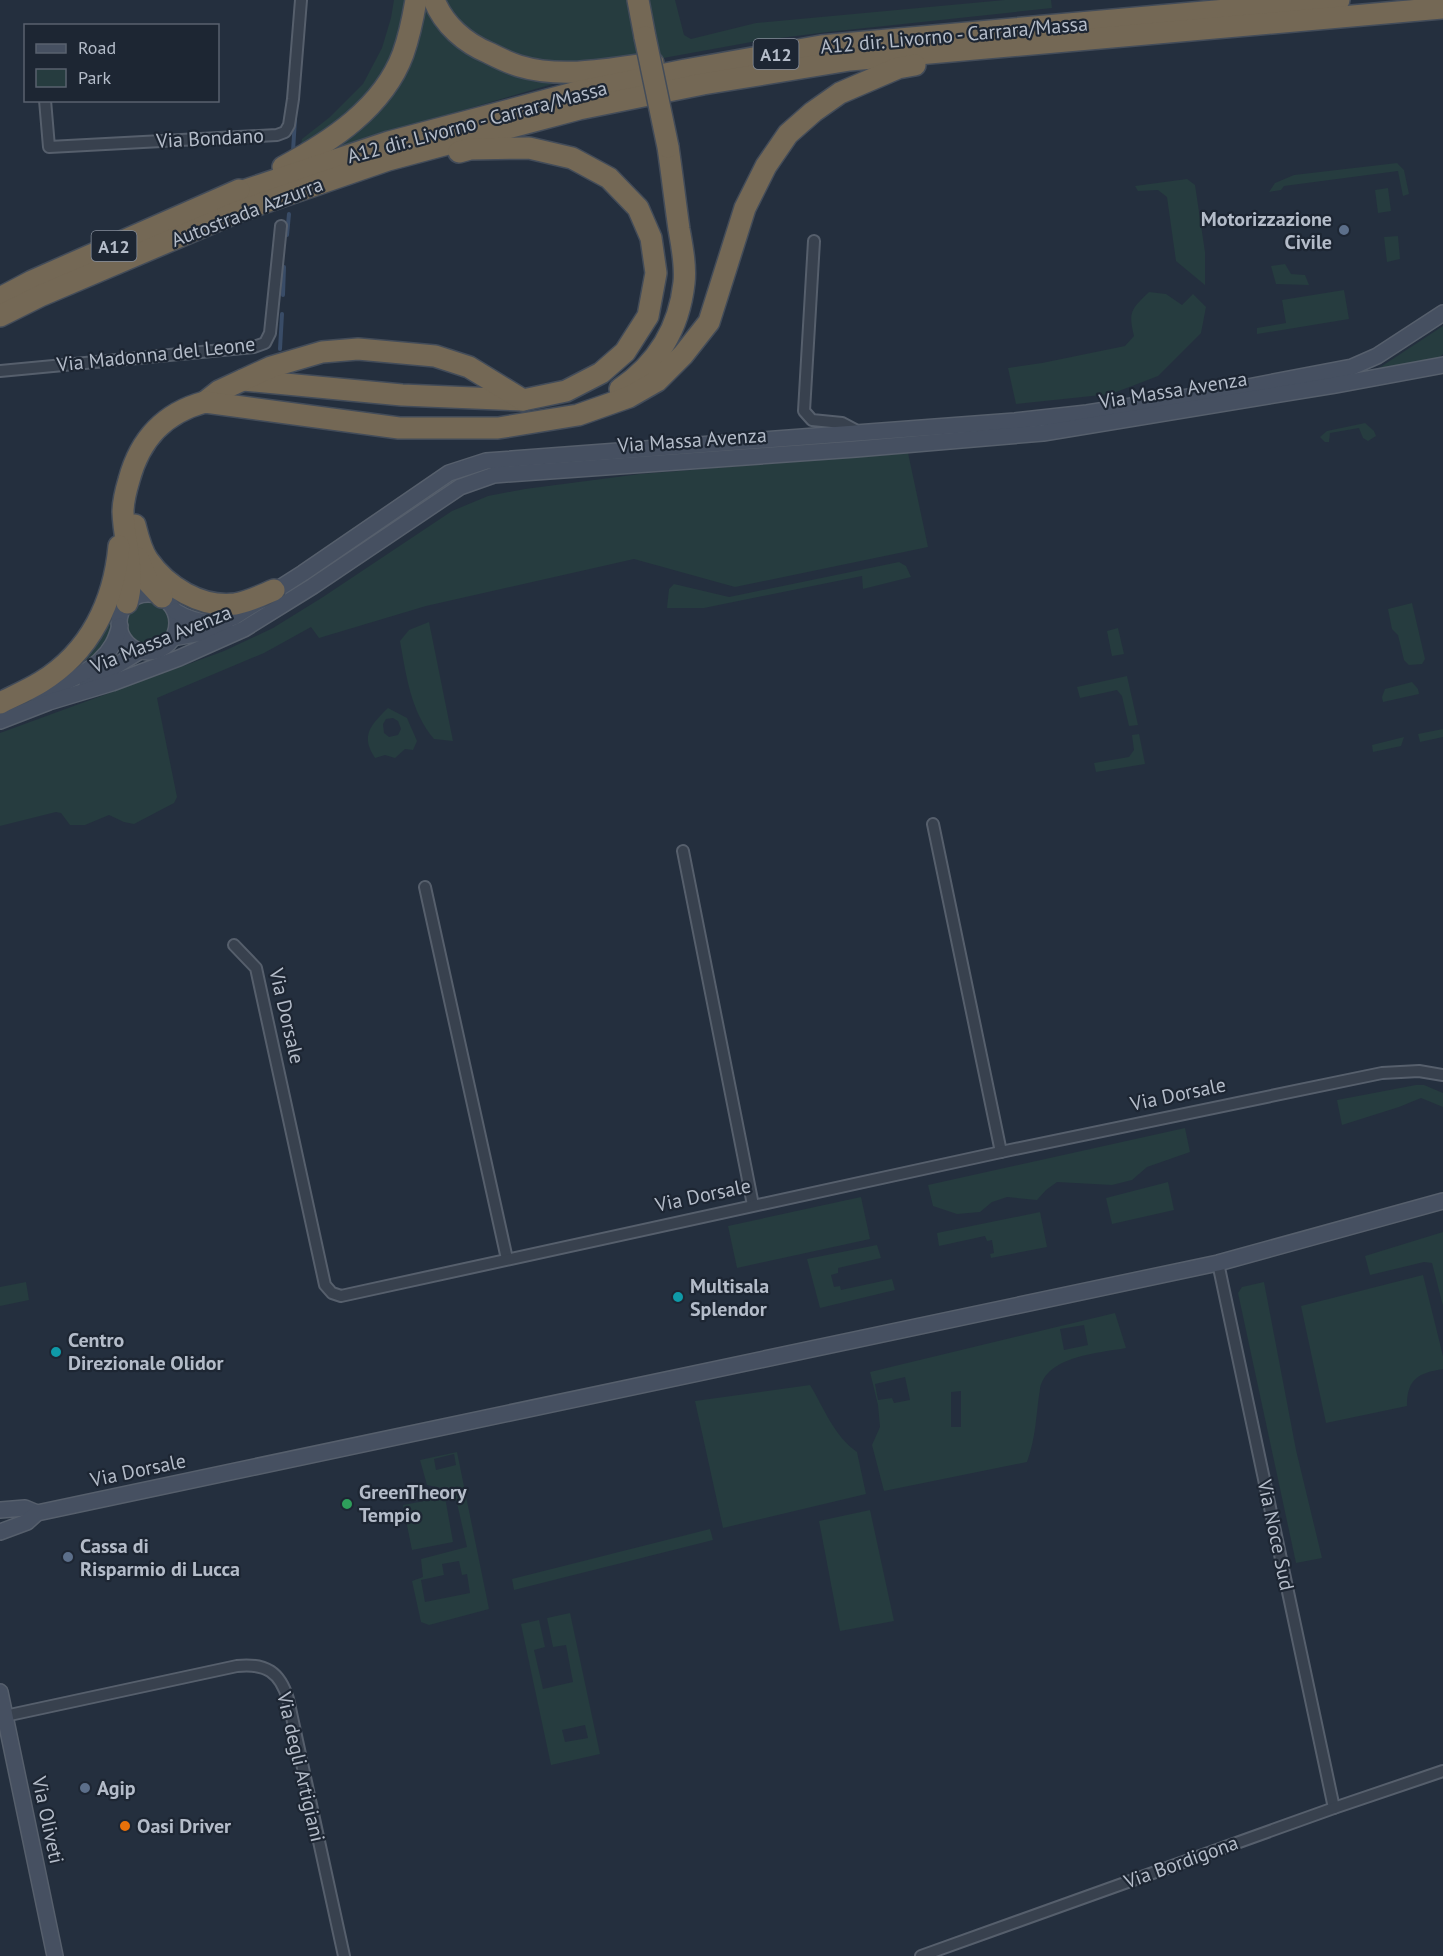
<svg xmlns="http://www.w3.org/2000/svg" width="1443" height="1956" font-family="'PT Sans',sans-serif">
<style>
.green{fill:#263c3f;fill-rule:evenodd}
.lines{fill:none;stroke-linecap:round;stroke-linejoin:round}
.stream{stroke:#394c67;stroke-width:4}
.street-casing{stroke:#565f6c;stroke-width:14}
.secondary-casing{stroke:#565f6c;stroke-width:18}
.highway-casing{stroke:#434c59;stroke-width:24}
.street{stroke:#38414e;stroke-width:10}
.secondary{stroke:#465061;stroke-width:15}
.highway{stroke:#746855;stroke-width:21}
.highway-bridge-casing{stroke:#434c59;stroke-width:24;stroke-linecap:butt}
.highway-bridge{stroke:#746855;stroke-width:21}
.service-dot{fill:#5c6f8a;stroke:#1d2633;stroke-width:2}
.culture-dot{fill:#0f9aa8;stroke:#1d2633;stroke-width:2}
.leisure-dot{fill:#2e9e5b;stroke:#1d2633;stroke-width:2}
.food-dot{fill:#e8710a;stroke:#1d2633;stroke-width:2}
.labels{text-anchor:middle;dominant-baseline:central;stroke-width:4.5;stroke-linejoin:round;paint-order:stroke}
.shield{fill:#1d2633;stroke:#878f9c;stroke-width:1.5}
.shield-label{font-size:18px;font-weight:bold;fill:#b4bcc9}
.street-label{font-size:20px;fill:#b4bcc9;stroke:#1d2633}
.poi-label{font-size:20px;font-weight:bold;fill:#b4bcc9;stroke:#1d2633;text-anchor:start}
</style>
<rect width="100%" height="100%" fill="#242f3e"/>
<g class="green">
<path d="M394 0H411L402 37 368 99 299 153 302 139 330 117 363 84 382 48 391 18Z"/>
<path d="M422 0 446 31 563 81 333 148 365 117Z"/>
<path d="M439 0H631L642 59 553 66 489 50Z"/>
<path d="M645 0H675L684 35 691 39 756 23 1005 0H1051L1052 8 828 32 757 41 658 59Z"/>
<path d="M1397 163 1404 170 1409 194 1403 196 1398 171 1284 186 1281 190 1269 192 1275 183 1294 175Z"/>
<path d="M1187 179 1195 185 1205 252V285L1176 261 1167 197 1158 190 1138 191 1135 186Z"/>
<path d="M1388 188 1391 211 1378 213 1375 190Z"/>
<path d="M1398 236 1400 259 1387 262 1384 237Z"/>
<path d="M1285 264 1291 274 1305 275 1309 285 1276 284 1271 266Z"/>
<path d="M1344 290 1349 319 1257 334V328L1286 323 1282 300Z"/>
<path d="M1149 292 1166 294 1182 305 1193 294 1206 307 1201 333 1158 376 1111 394 1016 404 1008 368 1042 363 1125 346 1134 336C1128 311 1131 310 1149 292Z"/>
<path d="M1443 326V354L1436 361 1379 368Z"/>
<path d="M1365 423 1374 431 1376 436 1368 441 1363 438 1359 428 1330 433 1329 442H1325L1320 437 1327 431Z"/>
<path d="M908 453 928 547 735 587 634 559 426 606 319 638 311 627 264 653 157 698 177 797 174 803 134 824 124 822 109 815 85 825H70L61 813 56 812 0 826V733L224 651 273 628 323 597 452 511 488 496 525 489 640 474Z"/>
<path d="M899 562 906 566 911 577 863 589 862 576 704 608H667L669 589 674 584 729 597Z"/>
<circle cx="148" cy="622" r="22"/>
<path d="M1412 603 1425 659 1422 664 1409 665 1404 660 1398 635 1392 629 1388 609Z"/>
<path d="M116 605C112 615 114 625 111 634 105 653 84 665 68 674Z"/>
<path d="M429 622 453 741 434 739C411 712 406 675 400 641L409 630Z"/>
<path d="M1118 628 1124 654 1112 656 1107 631Z"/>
<path d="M1127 676 1138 725 1129 726 1122 696 1117 690 1080 698 1077 687Z"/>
<path d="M1412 682 1418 689 1419 694 1383 702 1382 697 1385 689Z"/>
<path d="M388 708 407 718 417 741 413 750 405 749 395 758 385 755 375 758C360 735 371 725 388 708ZM393 718 398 721 401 729 398 735 389 737 384 733 383 724 386 719Z"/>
<path d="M1443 729V737L1420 742 1418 734Z"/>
<path d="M1139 734 1145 764 1096 772 1094 763 1129 757 1134 750 1132 735Z"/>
<path d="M1404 737 1401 746 1373 752 1372 745Z"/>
<path d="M1416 1085H1424L1443 1093V1107L1421 1098 1399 1107 1342 1125 1337 1100Z"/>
<path d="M1185 1128 1190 1152 1147 1167 1132 1180 1112 1185 1057 1182 1046 1190 1037 1200 1007 1197 992 1202 980 1212 957 1214 933 1206 928 1185Z"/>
<path d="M1168 1182 1174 1210 1112 1224 1106 1198Z"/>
<path d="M861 1197 870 1239 737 1268 728 1226Z"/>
<path d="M1040 1212 1047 1247 991 1258 990 1254 994 1253 992 1240 987 1241 985 1236 939 1246 937 1233Z"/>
<path d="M1443 1232V1306L1432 1263 1424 1262 1370 1275 1365 1256Z"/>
<path d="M877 1245 881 1258 838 1268V1273L831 1275 834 1287 840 1286 841 1290 892 1279 895 1290 820 1308 807 1259Z"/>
<path d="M1423 1275 1443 1356V1369C1418 1373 1407 1379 1407 1406L1326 1423 1301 1306Z"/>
<path d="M26 1282 29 1300 0 1306V1287Z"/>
<path d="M1264 1282 1296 1450 1322 1558 1296 1563 1238 1293 1242 1287Z"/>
<path d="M1115 1313 1126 1348C1099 1353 1046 1356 1040 1389 1036 1414 1036 1438 1027 1462L884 1491 872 1445 880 1427 878 1405 870 1372ZM1084 1325 1088 1345 1064 1350 1060 1329ZM905 1377 910 1400 894 1403 892 1398 878 1400 875 1384ZM961 1391V1427H951V1392Z"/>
<path d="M810 1385C824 1408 834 1436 857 1452L866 1494 723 1528 695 1401Z"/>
<path d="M457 1452 489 1609 429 1625 421 1622 412 1581 423 1577 421 1559 467 1547 457 1503 451 1490 427 1485 420 1460ZM454 1454 456 1465 436 1470 434 1459ZM459 1561 462 1575 467 1574 470 1593 425 1602 421 1580 444 1575 442 1564Z"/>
<path d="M445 1497 453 1542 412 1550 403 1505Z"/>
<path d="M870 1510 894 1621 840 1631 819 1521Z"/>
<path d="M710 1529 713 1540 514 1590 512 1579Z"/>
<path d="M570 1613 600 1754 551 1765 521 1624 539 1620 545 1647 534 1650 543 1689 573 1682 566 1645 553 1647 547 1618ZM585 1725 588 1738 565 1742 562 1730Z"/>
</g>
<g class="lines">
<g class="stream">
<path d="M293 151 295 119"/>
<path d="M287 235 289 214"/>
<path d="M283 295 284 267"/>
<path d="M280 349 282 314"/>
</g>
<g class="street-casing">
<g id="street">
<path d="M45 100 49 147 277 135 285 132 289 125 293 99 301 0"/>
<path d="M814 241 804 411 812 420 842 423 859 432"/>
<path d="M0 371 254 347 265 343 270 333 281 226"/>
<path d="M933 824 1001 1152"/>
<path d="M683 851 753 1205"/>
<path d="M425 887 507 1259"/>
<path d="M234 945 256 968 325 1285 332 1293 341 1296 1001 1152 1382 1073 1419 1071 1443 1075"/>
<path d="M1218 1263 1334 1808"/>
<path d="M5 1716 237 1666C266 1663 280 1672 288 1699L344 1956"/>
<path d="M921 1956 1334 1808 1443 1771"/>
</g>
</g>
<g class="secondary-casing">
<g id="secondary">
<circle cx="148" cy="623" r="29"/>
<path d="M175 611C194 623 213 625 234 617L303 573 449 473 486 461 1015 421 1087 413 1227 391 1352 367 1377 356 1443 313"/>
<path d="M173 638 195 634 229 632"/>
<path d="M87 684 140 651"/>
<path d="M35 694C63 684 98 671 113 644 116 639 118 632 120 626"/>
<path d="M0 721 49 702 112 683 179 658 244 629 313 586 460 487 494 475 856 449 1043 433 1335 385 1443 365"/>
<path d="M0 1510 25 1508 37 1513"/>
<path d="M0 1532 27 1522 37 1513 1218 1263 1443 1201"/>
<path d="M0 1692 55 1956"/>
</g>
</g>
<g class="highway-casing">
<g id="highway">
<path d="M434 0C444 25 465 43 489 53 499 58 509 63 519 66 562 79 610 69 653 63"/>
<path d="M638 0 645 37"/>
<path d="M283 167C330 142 383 108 403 54 409 37 413 18 416 0"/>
<path d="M228 196 389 142 581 91 685 70 821 46 865 42 1339 0"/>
<path d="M0 298 32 281 239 190"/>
<path d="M0 316 40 296 240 211 388 160 579 109 703 84 850 60 1443 8"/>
<path d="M243 380 402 395 523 400"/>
<path d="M620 389C657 364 679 329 684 283 686 266 682 246 679 229 675 201 672 174 668 147"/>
<path d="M205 402 219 391 271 367 322 352 358 349 435 356 469 367 523 400 566 391 601 373 625 352 648 316 656 273 651 238 638 208 609 178 572 158 529 148 470 149 459 152"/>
<path d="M135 525C138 537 141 550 148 560 167 587 201 608 235 604 248 602 262 595 274 590"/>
<path d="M138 558 148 582 162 597"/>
<path d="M127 603C136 572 124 544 123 512 123 502 126 490 129 480 140 439 164 413 205 402L399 428H498L578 415 629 397 657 381 683 355 709 322 745 208 766 166 788 134 813 112 840 93 898 68 915 65"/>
<path d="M0 703C14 696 28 690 41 682 90 652 114 602 119 546"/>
</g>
</g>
<use href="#street" class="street"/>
<use href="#secondary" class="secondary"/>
<use href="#highway" class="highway"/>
<g class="highway-bridge-casing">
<path id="highway-bridge" d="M645 37 668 147"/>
</g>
<use href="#highway-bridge" class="highway-bridge"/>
</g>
<g class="service-dot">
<circle cx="1344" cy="230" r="6"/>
<circle cx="68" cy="1557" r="6"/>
<circle cx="85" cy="1788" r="6"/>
</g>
<g class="culture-dot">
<circle cx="678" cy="1297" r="6"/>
<circle cx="56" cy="1352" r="6"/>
</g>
<circle class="leisure-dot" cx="347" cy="1504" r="6"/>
<circle class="food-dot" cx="125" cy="1826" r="6"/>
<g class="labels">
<g class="shield">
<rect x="753.5" y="39" width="45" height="30" rx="4.5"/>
<rect x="91.5" y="231" width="45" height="30" rx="4.5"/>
</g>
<g class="shield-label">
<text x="776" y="54">A12</text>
<text x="114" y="246">A12</text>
</g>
<g class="street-label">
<text transform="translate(954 35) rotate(-5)">A12 dir. Livorno - Carrara/Massa</text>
<text transform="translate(477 122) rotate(-15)">A12 dir. Livorno - Carrara/Massa</text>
<text transform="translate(210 138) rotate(-3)">Via Bondano</text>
<text transform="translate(247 212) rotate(-21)">Autostrada Azzurra</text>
<text transform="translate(156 354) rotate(-6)">Via Madonna del Leone</text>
<text transform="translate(1173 390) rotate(-9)">Via Massa Avenza</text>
<text transform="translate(692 440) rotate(-4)">Via Massa Avenza</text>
<text transform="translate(161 639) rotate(-22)">Via Massa Avenza</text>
<text transform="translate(287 1016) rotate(77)">Via Dorsale</text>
<text transform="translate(1178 1094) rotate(-12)">Via Dorsale</text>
<text transform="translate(703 1195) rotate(-12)">Via Dorsale</text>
<text transform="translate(138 1470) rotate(-12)">Via Dorsale</text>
<text transform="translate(1276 1535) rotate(78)">Via Noce Sud</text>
<text transform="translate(301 1767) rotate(77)">Via degli Artigiani</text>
<text transform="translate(48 1820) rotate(78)">Via Oliveti</text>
<text transform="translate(1181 1862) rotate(-20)">Via Bordigona</text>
</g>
<g class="poi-label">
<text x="1332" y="219" text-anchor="end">Motorizzazione<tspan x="1332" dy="23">Civile</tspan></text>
<text x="690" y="1286">Multisala<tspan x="690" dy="23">Splendor</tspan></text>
<text x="68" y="1340">Centro<tspan x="68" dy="23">Direzionale Olidor</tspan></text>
<text x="359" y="1492">GreenTheory<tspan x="359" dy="23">Tempio</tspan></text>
<text x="80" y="1546">Cassa di<tspan x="80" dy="23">Risparmio di Lucca</tspan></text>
<text x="97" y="1788">Agip</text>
<text x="137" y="1826">Oasi Driver</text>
</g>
</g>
<rect x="24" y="24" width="195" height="78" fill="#1d2633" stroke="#59626f" stroke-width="1.5"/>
<rect x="36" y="44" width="30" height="9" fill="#465061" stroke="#59626f" stroke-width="1.5"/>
<text x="78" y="54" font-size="18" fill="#b4bcc9">Road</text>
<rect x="36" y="69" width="30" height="18" fill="#263c3f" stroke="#59626f" stroke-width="1.5"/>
<text x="78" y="84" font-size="18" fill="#b4bcc9">Park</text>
</svg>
